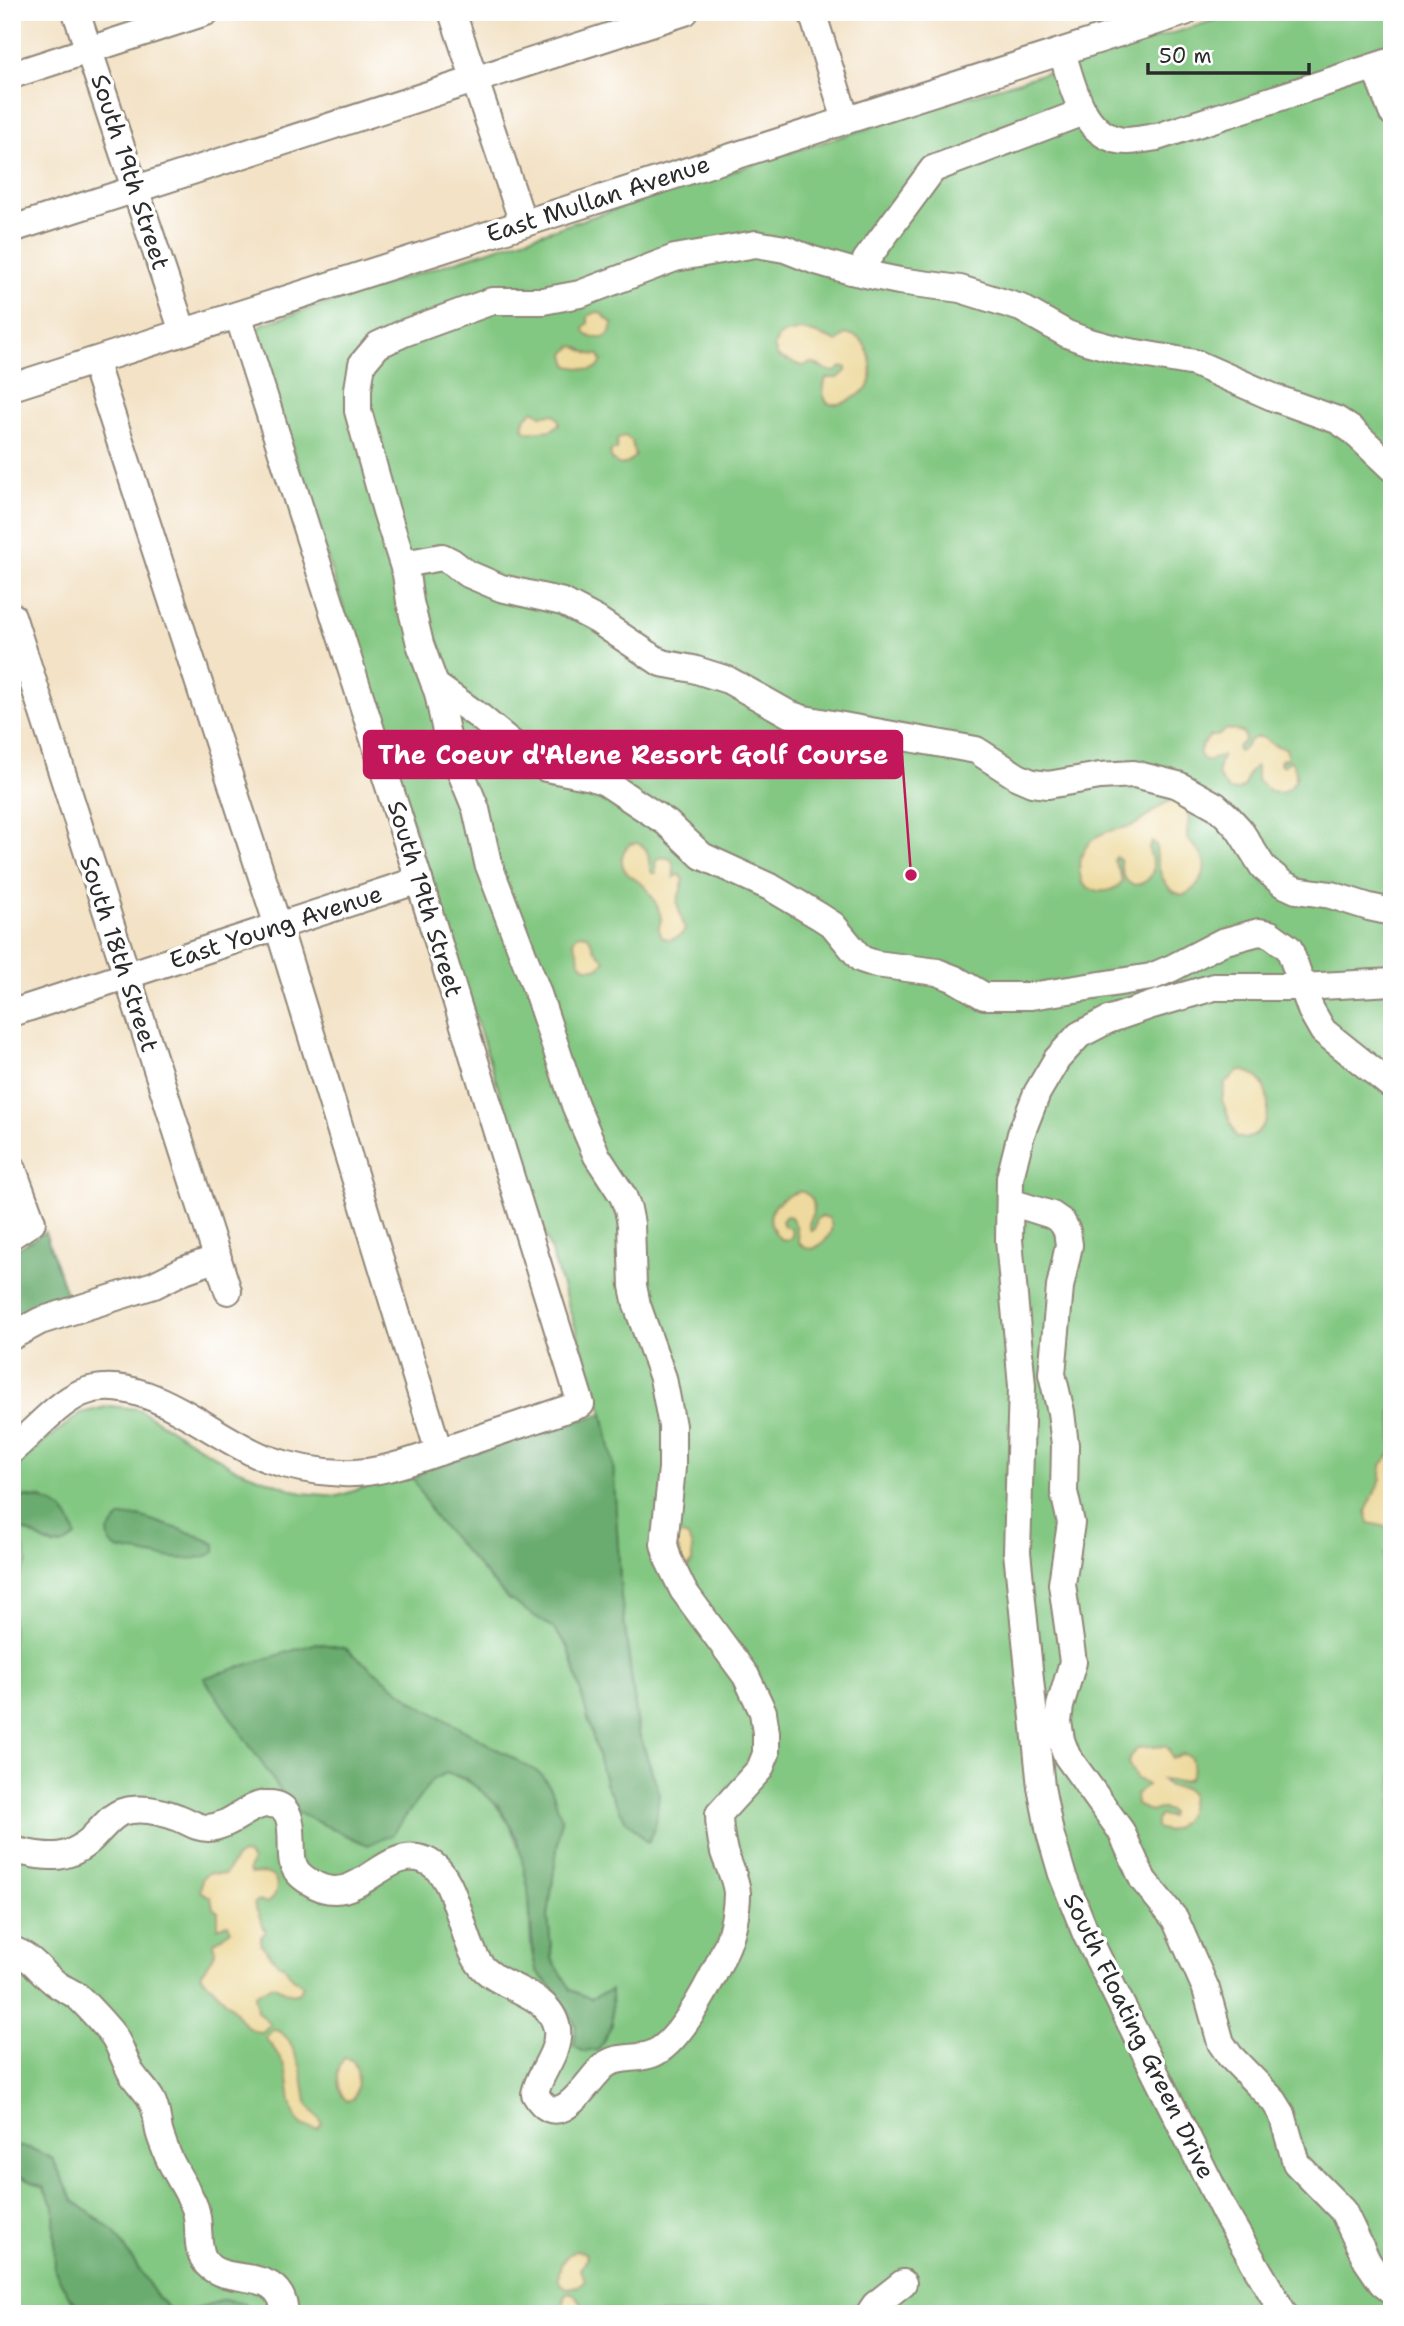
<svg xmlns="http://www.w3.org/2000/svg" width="1404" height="2326" font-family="'Shantell Sans',sans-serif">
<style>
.green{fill:#83c882;stroke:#577a56;stroke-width:2;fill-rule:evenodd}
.forest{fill:#6aac70;stroke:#4a6c4e;stroke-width:2}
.sand{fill:#eeda9e;stroke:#8c8264;stroke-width:2}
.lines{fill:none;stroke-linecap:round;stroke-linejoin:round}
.minor-casing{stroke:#8f8678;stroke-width:30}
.minor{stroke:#fff;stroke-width:26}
.labels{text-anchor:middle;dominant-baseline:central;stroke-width:7;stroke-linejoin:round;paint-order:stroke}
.street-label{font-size:24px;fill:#2b2b2b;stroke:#fff}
.leader{fill:none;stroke:#c2185b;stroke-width:2.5}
.callout-dot{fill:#c2185b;stroke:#fff;stroke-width:2.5}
.callout{fill:#c2185b;stroke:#c2185b;stroke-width:2.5}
.callout-label{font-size:26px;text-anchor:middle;font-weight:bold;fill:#fff}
</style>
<rect width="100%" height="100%" fill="#fff"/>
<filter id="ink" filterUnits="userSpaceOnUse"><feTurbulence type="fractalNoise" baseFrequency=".0143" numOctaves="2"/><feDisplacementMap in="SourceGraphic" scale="14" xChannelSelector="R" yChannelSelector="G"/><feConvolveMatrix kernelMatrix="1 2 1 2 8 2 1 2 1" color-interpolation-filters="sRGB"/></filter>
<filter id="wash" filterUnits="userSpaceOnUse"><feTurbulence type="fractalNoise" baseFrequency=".00686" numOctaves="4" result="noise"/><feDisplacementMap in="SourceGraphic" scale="28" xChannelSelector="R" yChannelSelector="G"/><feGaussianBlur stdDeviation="1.57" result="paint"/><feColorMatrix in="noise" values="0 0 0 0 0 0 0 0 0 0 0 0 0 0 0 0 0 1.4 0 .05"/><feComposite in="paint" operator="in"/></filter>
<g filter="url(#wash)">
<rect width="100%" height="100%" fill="#f3e2c6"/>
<g class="green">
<path d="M1241 12H1392V2314H256L241 2302 224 2300 184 2312 169 2309 158 2298 114 2232 73 2200 53 2159 30 2148 12 2146V1589L27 1562 23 1546 12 1534V1529H23L54 1547 43 1498 12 1496V1478L23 1459 81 1413 110 1406 138 1409 234 1468 302 1493 338 1496 410 1473 507 1598 553 1628 569 1649 606 1785 625 1819 647 1842 659 1792 639 1732 621 1597 613 1463 603 1413 256 337 258 329 263 324 782 155ZM345 1648 414 1702 467 1733 561 1818 548 1916 552 1959 571 1990 591 2000 611 1991 576 2025C570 2014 564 2003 557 1993 550 1984 539 1978 536 1968 527 1943 532 1913 528 1888 521 1837 499 1787 446 1773L433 1779Z"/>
<path d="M12 2172 43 2187 54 2206 55 2271 70 2298 89 2314H12Z"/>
</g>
<g class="forest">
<path d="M45 1232 68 1299 12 1324V1252Z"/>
<path d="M603 1413 613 1463 621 1597 638 1732 659 1792 656 1823 648 1843 625 1819 606 1785 569 1648 553 1628 507 1598 435 1518 410 1473Z"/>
<path d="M12 1496C45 1499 66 1500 76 1536 50 1561 40 1528 12 1529Z"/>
<path d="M139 1516 194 1534 215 1544V1552C193 1567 143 1553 117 1549L110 1543 108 1532 120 1517Z"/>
<path d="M317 1643 345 1648 414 1702 541 1774 552 1790 561 1818 548 1916 552 1959 571 1990 591 1999 611 1990 612 2025 598 2050 583 2052 574 2046 576 2025 556 1991 537 1972 534 1960 528 1887 517 1838 498 1805 465 1778 446 1773 433 1779 392 1835 367 1845 294 1811 204 1678Z"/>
<path d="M12 2146 30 2148 53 2159 73 2200 114 2232 158 2298 169 2309 184 2312 224 2300 241 2302 256 2314H89L70 2298 55 2271 54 2206 43 2187 12 2172Z"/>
</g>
<g class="sand">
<path d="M596 312 602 314 613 324 609 334 604 338C595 338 585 339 584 328L588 323V316Z"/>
<path d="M799 330C806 330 830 338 837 342L846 334C870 335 876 370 868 387 858 397 840 408 827 403L823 394 825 380 827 378H838L846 371V367H842L835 372C825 371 815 363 812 363 808 363 805 366 802 366L778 357 774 347 778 337C785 331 791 334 799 330Z"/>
<path d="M575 346 590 354 599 355 602 361 598 368 590 370 568 366 565 354 571 347Z"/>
<path d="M534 410 541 415 554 414 559 420V424L552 430 527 432 523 427 526 417Z"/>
<path d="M625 436 632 441 635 456 628 463 619 465 612 460 610 453 612 450H617V439Z"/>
<path d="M1227 729 1239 731 1244 733 1245 740 1237 748 1239 752C1247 749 1245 743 1252 739 1262 733 1266 741 1274 745 1278 747 1282 747 1286 748L1288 758 1281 760 1280 763 1283 766 1290 761 1293 763C1300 777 1294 788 1280 793L1269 791 1257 780V767L1255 766 1248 775 1244 787 1236 791 1229 790C1216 777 1216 772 1222 756L1207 761C1192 754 1203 744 1210 736H1217Z"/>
<path d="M1176 800C1195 811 1187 820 1187 837 1191 844 1198 849 1202 856 1210 872 1198 888 1184 895 1162 893 1156 863 1156 845L1152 842 1149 848C1150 856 1154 863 1153 870 1151 881 1136 890 1127 881 1122 876 1121 866 1120 859L1116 857 1114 861 1120 872 1122 882C1111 894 1095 894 1083 884 1072 859 1087 836 1113 830 1120 828 1127 828 1134 825 1150 818 1158 802 1176 800Z"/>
<path d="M637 843C653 849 646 861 652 873H656L655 863 658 858C677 855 673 866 674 877L679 874 684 879 677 903 685 930C680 938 663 945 659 931 658 927 660 924 661 920 661 910 653 898 648 890 640 879 625 878 622 863 621 855 624 849 630 844Z"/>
<path d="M583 934 588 936 595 950 605 960 599 968H586L579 961 578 953 573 941 577 935Z"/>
<path d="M1239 1071C1265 1069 1274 1104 1264 1124 1260 1132 1253 1136 1246 1139L1236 1137 1222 1100 1225 1082Z"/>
<path d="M800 1191C818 1196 815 1210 809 1224L811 1231 814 1230 817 1219 822 1216 829 1218C837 1231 825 1243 813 1249L805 1248 799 1243 796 1226 791 1217 786 1216 782 1221 784 1226 791 1228 792 1236 789 1240 780 1239C759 1215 775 1199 800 1191Z"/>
<path d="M1392 1452V1532L1387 1527 1369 1523 1366 1511 1381 1479V1465Z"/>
<path d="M683 1535 688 1537 692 1547V1562L685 1570 673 1536Z"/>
<path d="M1392 1549V1612H1384L1379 1599 1390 1584C1390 1574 1382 1564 1384 1554Z"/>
<path d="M1165 1746 1168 1748 1172 1758C1180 1757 1181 1750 1191 1758 1198 1786 1180 1782 1162 1780L1168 1786 1184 1788 1191 1794C1190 1812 1185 1825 1167 1831L1156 1828V1820L1160 1815 1170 1817 1171 1813C1164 1807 1159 1809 1151 1812L1137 1805 1136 1794 1147 1785 1136 1778 1128 1763 1130 1756 1138 1748Z"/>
<path d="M242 1854 248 1855 252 1861 249 1870 250 1874C256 1874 262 1872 268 1874 282 1879 277 1896 268 1903L257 1901 254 1904 266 1932 261 1937V1944L279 1965H283L292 1977 303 1985 300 1992 292 1994 272 1985 255 1995 257 2011 270 2024 262 2032C243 2032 240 2015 229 2004 219 1995 210 1985 201 1975 205 1968 210 1960 215 1952L214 1942 231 1930 228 1924 218 1928V1912L213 1908 211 1898 200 1891 202 1879 208 1873 225 1874 235 1859Z"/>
<path d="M273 2029 281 2032 289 2040 301 2068 306 2102 322 2123 318 2129C285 2129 293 2091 286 2071 282 2059 274 2048 265 2038Z"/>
<path d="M344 2058 352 2060C360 2070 359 2088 353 2099L347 2101C336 2092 335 2069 344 2058Z"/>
<path d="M575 2251 584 2252 587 2257 581 2269 585 2280 578 2286 567 2288 559 2282C557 2270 563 2255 575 2251Z"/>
<path d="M568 2293C578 2294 584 2304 584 2314H564V2297Z"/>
</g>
</g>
<g filter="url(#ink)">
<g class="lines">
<g class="minor-casing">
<g id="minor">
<path d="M76 12 183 332"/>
<path d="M452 12 523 223"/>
<path d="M812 12 846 120"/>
<path d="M1062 52C1072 83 1081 132 1118 140 1129 143 1146 138 1157 137L1392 61"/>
<path d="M1375 67 1392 112"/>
<path d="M12 75 206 12"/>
<path d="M12 229 685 12"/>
<path d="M863 273 866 260 933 169 1083 112"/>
<path d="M94 361 278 926 439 1452"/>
<path d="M12 387 1185 12"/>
<path d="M404 564 442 557 452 562 466 573 501 588 563 602 597 620 661 663 693 669 728 680 789 714 804 719 976 750 1018 777 1032 783 1048 785 1100 776 1134 774 1178 785 1216 806 1227 816 1239 829 1263 867 1283 884 1296 890 1331 895 1369 907 1392 912"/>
<path d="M12 616 228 1291"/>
<path d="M435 685 480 717 533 761 546 768 592 777 605 782 667 823 702 856 772 888 819 916 833 925 861 959 876 964 937 972 955 979 984 996H1031L1151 977 1172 968 1222 942 1259 932 1270 934 1289 948 1311 1010 1323 1031 1392 1086"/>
<path d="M12 1013 419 880"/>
<path d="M12 1167 32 1222 12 1235"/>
<path d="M1010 1202 1052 1215 1062 1222 1067 1231 1069 1245 1060 1287 1052 1374 1061 1412 1065 1445 1064 1492 1071 1523 1062 1584 1073 1662 1060 1706 1058 1722 1061 1740 1067 1756 1121 1831 1143 1880 1175 1919 1206 1989 1221 2043 1230 2056 1274 2101 1282 2114 1296 2163 1343 2211 1367 2261 1382 2283 1392 2291"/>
<path d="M12 1336 40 1321 154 1285 184 1270 218 1258"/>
<path d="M12 1450C32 1433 58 1403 81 1393 141 1368 211 1437 265 1458 290 1467 316 1472 343 1473 379 1475 417 1459 451 1448 494 1433 538 1419 581 1404L419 880 238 315"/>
<path d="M12 1850C50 1858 71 1863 98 1832 105 1825 113 1815 122 1812 141 1806 161 1811 179 1818 190 1822 196 1828 208 1828 232 1826 248 1805 266 1804 301 1802 288 1844 293 1863 295 1871 303 1878 310 1882 357 1912 381 1847 422 1859 458 1870 459 1935 479 1963 498 1990 550 1990 557 2029 560 2053 539 2072 535 2094 560 2137 586 2080 605 2065 618 2055 638 2060 652 2054 681 2043 715 1974 727 1945 733 1930 737 1909 737 1893 736 1878 728 1865 724 1852 721 1839 719 1827 719 1814L760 1769 766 1754V1733L763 1712 746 1676 683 1590 668 1559 664 1544 672 1468V1426L663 1378 637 1305 633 1286 631 1224 628 1209 623 1196 597 1156 575 1105 537 991 488 863 476 809 448 741 438 693 420 644 410 602 406 574 386 511 358 411V389L362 364 378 345 404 333 492 301H543L580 294 675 258 756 244 785 249 813 260 851 271 899 281 960 289 1021 308 1067 334 1086 341 1119 350 1195 363 1275 398 1337 420 1352 430 1392 468"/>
<path d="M12 1950C31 1956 39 1970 54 1982 61 1988 70 1991 77 1996 85 2003 107 2027 113 2035 121 2047 125 2062 132 2074 138 2083 146 2090 151 2099 157 2109 157 2120 159 2131 161 2139 165 2148 168 2156 176 2174 188 2190 195 2208 201 2225 195 2244 204 2260 221 2290 282 2261 285 2314"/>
<path d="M869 2314 875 2305 903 2283"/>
<path d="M1284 2314 1225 2213 1086 1934 1062 1874 1050 1833 1041 1787 1017 1552 1022 1386 1009 1240 1010 1178 1021 1134 1037 1093 1057 1059 1079 1035 1108 1020 1152 1005 1214 987H1303L1392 982"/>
</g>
</g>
<use href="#minor" class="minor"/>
</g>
</g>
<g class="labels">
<g class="street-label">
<text transform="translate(130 172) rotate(72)">South 19th Street</text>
<text transform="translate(598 199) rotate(-18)">East Mullan Avenue</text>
<text transform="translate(425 899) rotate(73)">South 19th Street</text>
<text transform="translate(276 927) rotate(-18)">East Young Avenue</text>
<text transform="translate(119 954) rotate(72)">South 18th Street</text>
<text transform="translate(1139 2036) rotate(64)">South Floating Green Drive</text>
</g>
</g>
<path class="leader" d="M911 875L902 755"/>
<circle class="callout-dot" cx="911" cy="875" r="7"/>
<rect class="callout" x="364" y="731" width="538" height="47" rx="7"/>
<g class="callout-label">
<text x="633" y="764">The Coeur d'Alene Resort Golf Course</text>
</g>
<rect width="1404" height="2326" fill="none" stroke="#fff" stroke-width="42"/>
<path d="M1148 63v10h161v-10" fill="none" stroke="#2b2b2b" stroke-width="3.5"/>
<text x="1159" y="63" font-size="21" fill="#2b2b2b" stroke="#ffffff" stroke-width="5" paint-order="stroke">50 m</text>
</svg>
